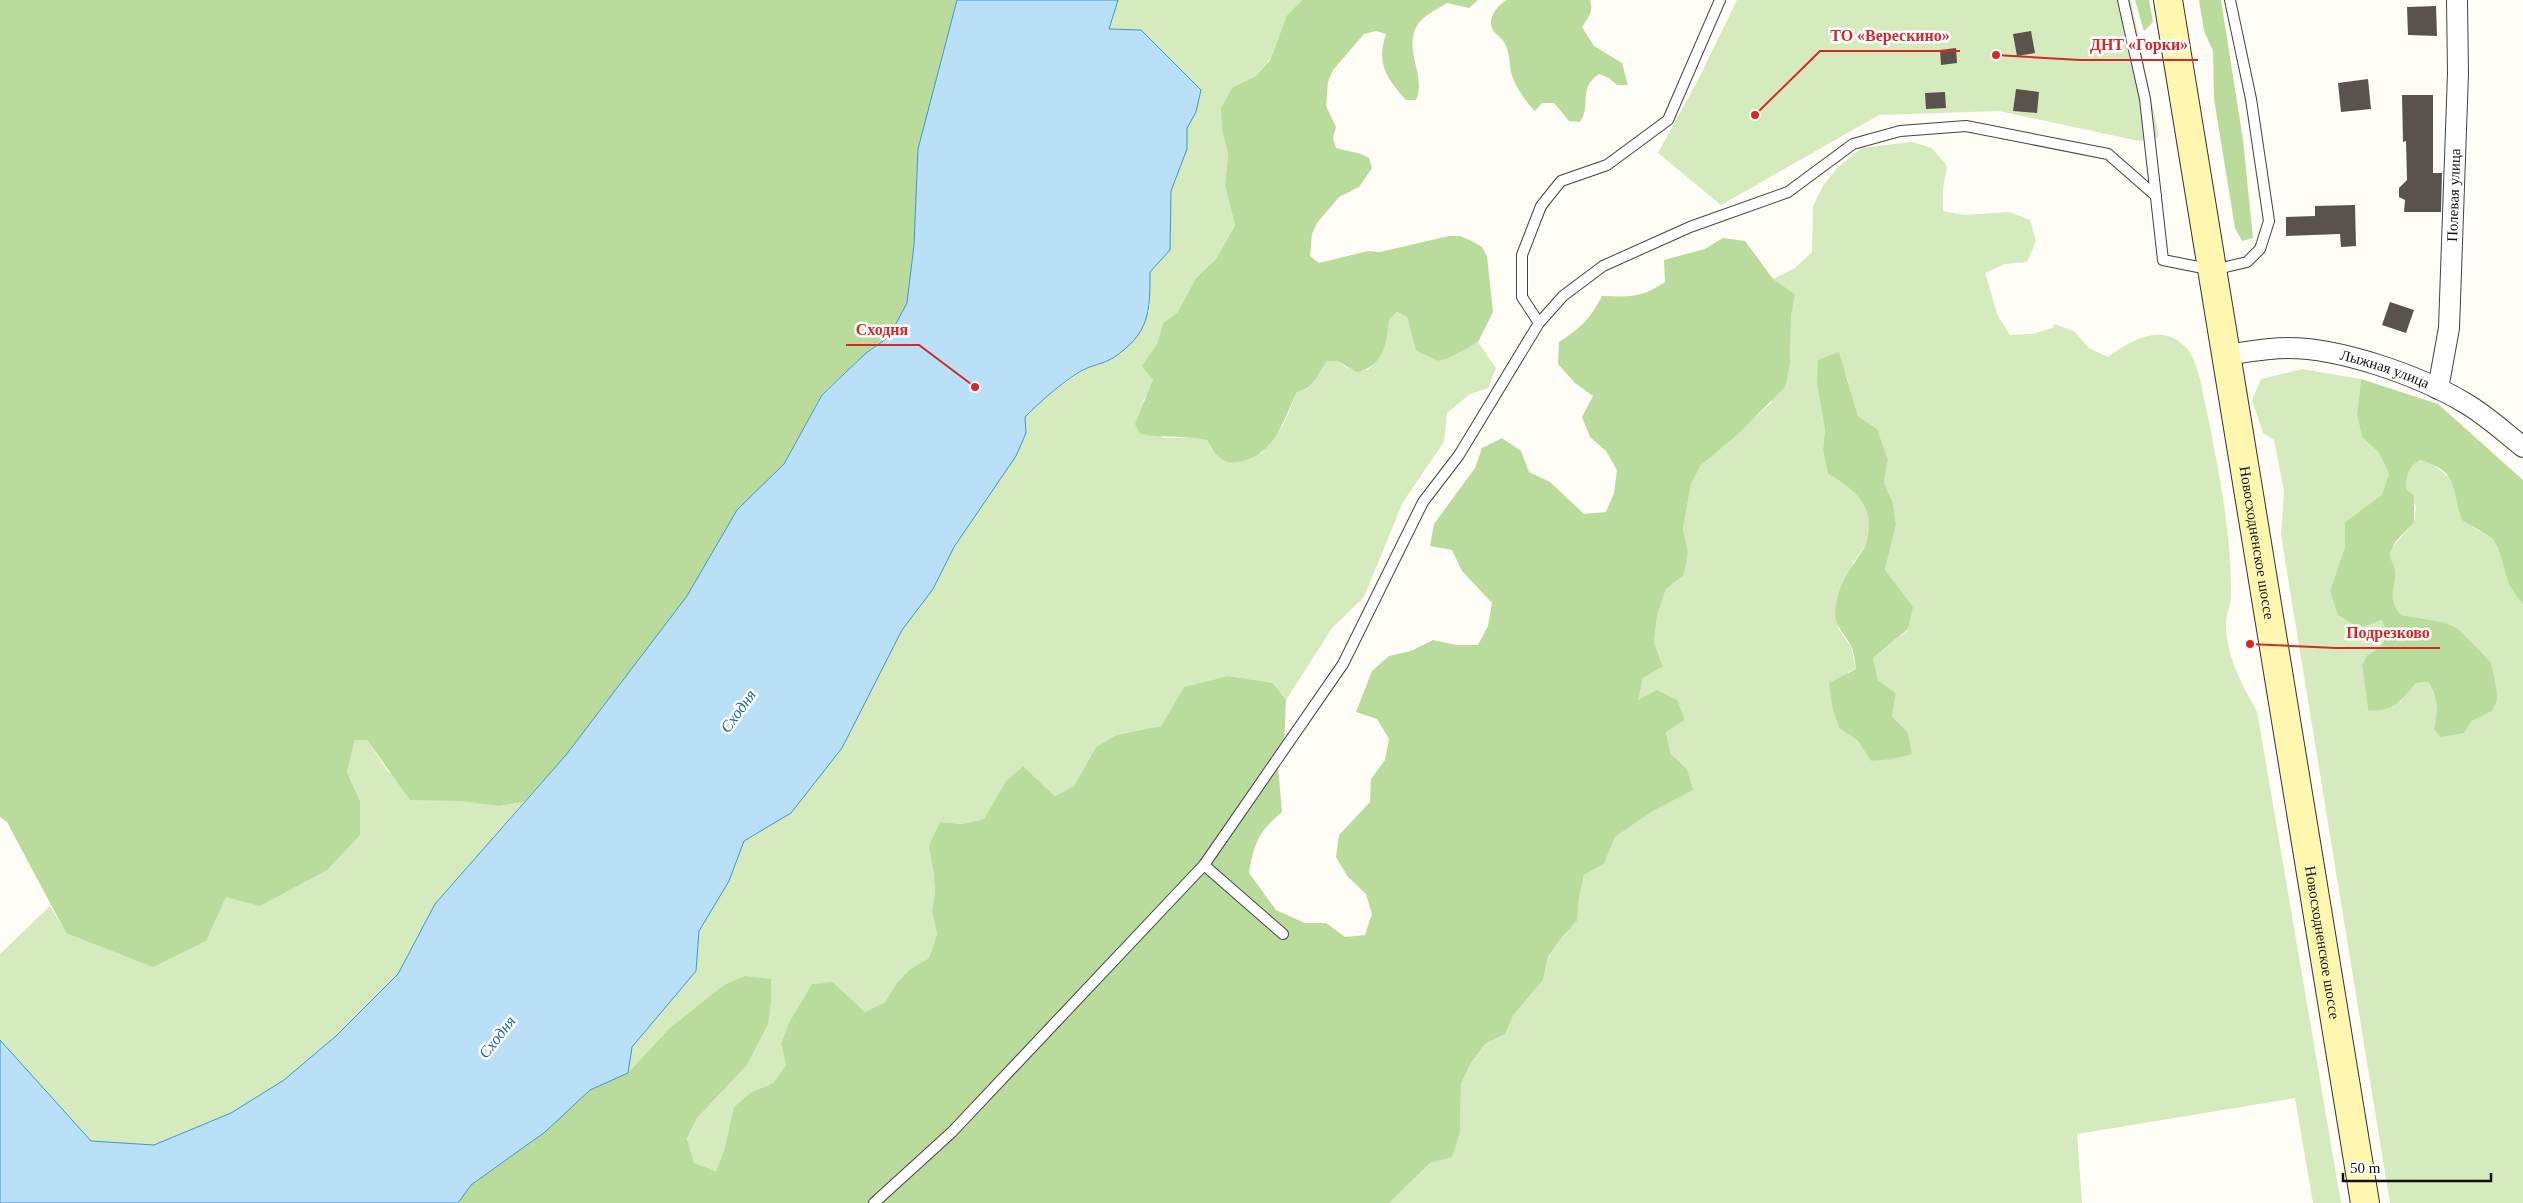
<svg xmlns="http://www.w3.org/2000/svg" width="2523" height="1203" font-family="Georgia,serif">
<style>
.green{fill:#d5ebbd;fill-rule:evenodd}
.forest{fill:#b9dc9c}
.water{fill:#b9e0f7;stroke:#3f96cf}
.building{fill:#5a524d}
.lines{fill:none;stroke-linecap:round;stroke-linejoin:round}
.service-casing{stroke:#444;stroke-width:12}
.minor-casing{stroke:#444;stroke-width:22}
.secondary-casing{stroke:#333;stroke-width:30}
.service{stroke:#fff;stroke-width:10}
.minor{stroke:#fff;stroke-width:20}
.secondary{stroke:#fff6b0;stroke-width:28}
.labels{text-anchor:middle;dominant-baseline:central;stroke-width:5;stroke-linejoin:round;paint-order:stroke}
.street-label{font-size:15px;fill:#111;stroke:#fff}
.water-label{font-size:16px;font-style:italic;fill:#1768a6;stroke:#fff}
.leader{fill:none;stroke:#d62828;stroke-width:2}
.callout-dot{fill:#d62828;stroke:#fff;stroke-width:2}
.callout-label{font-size:16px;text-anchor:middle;font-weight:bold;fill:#d62828;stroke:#fff;stroke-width:5;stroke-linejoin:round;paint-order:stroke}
</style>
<rect width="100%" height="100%" fill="#fffdf5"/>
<g class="green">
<path d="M1118 0H1302L1287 15 1270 59 1256 76 1233 87 1222 130 1228 155 1225 186 1235 224 1216 259 1196 278 1177 313 1163 323 1157 344 1143 366 1153 380 1150 391 1143 401 1163 438 1196 437 1207 440 1212 450 1262 453 1284 424 1297 392C1315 389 1317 375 1327 361H1337L1347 368 1368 370C1384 355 1387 341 1389 320L1397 312 1407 317 1416 351 1438 361 1468 348 1478 342 1496 368 1488 388 1470 394 1447 413 1444 442 1403 502 1364 597 1332 628 1286 700 1273 683 1228 676 1184 687 1161 726 1116 735 1096 747 1074 786 1055 796 1023 766 1006 781 984 819 962 824 940 822 933 868 935 890 932 912 937 934 929 958 910 969 896 984 885 1002 865 1012 833 982 781 1044 786 1065 773 1083 752 1092 716 1171 694 1163 687 1140 697 1118 747 1065 724 985 628 1073 632 1047 696 971 699 931 729 881 744 841 791 813 842 748 902 630 933 589 954 547 1026 433 1025 417 1044 398 1083 370 1112 359 1150 310V272L1170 250 1171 191 1187 149V128L1196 112 1201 90 1141 30 1109 29Z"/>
<path d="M1737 0H2131L2159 137 2139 141 1999 111 1879 115 1721 205 1658 153 1698 80Z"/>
<path d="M1912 142 1932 148 1947 166 1943 189V211L1964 215 2009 212 2030 220 2036 241 2027 262 2005 264 1985 273 1998 316 2010 335 2032 334 2053 328 2054 324 2074 331 2089 348 2108 357C2125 345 2149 329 2171 337 2176 339 2186 346 2189 351 2200 368 2202 392 2207 412 2219 472 2232 535 2231 596 2231 605 2226 614 2226 622 2225 654 2242 685 2257 711L2341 1203H2313L2295 1098 2077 1134 2082 1203H1389L1430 1163 1452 1156 1460 1133 1461 1084 1471 1063 1485 1044 1505 1034 1514 1014 1543 980 1548 958 1562 937 1577 921 1579 898 1584 875 1604 864 1615 837 1653 811 1692 790 1687 769 1671 754 1666 732 1685 720 1637 701 1643 678 1663 665 1654 642 1657 616 1666 589 1684 575 1688 552 1683 529 1691 484 1701 465 1770 404 1790 364 1791 317 1795 294 1773 279 1795 268 1812 252 1813 206 1823 186 1837 168 1862 148ZM1846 374 1858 416 1877 429 1888 459 1884 483 1893 503 1896 525 1885 570 1912 608 1908 630 1873 658 1878 680 1896 693 1892 716 1908 733 1912 754 1871 761 1858 741 1839 728 1848 672 1856 669 1851 647 1838 628 1853 563 1866 545 1869 522 1864 501 1847 484 1828 474 1823 450 1825 428Z"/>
<path d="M2302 369 2361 379 2357 415 2362 437 2379 453 2389 474 2383 495 2345 522V547L2330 591 2372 623 2383 620C2391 637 2383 648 2367 655L2362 665 2368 710 2401 701 2416 683 2428 682C2438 698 2438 711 2434 729L2464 733 2472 721 2492 711 2483 654 2474 647 2413 617 2401 615 2394 607 2392 594 2395 570 2389 560 2392 548 2414 522 2416 507 2406 489V477L2410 465 2420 460 2431 463 2450 478 2472 527 2492 538 2498 548 2509 585 2523 605V1203H2390L2281 535 2284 491 2274 440 2263 433 2252 400 2261 379Z"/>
<path d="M355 740H367L388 772 460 801 499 806 524 802 435 904 398 974 336 1036 284 1080 231 1113 154 1145 91 1141 0 1040V954L50 906 66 933 205 941 226 897 360 801 347 772Z"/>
</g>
<g class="forest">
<path d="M0 0H957L914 245 907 303 889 337 866 353 822 394 784 464 737 511 687 596 566 755 524 802 499 806 460 801 410 800 367 740H355L347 772 360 801V835L327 870 260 906 226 897 206 941 153 967 66 933 7 822 0 817Z"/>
<path d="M1302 0H1478L1469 8 1447 3C1439 8 1424 15 1418 24 1402 49 1427 76 1416 100H1406C1386 77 1376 64 1386 34L1376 31 1364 34 1333 70 1328 82 1326 106 1336 127 1333 138 1336 148C1348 152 1358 151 1369 158L1372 168 1359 187 1339 197 1317 223 1312 234 1310 256 1319 263 1368 251 1380 252 1449 236H1460L1472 241 1482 247 1487 256 1493 312 1478 342 1468 348 1448 358 1438 361 1416 351 1407 317 1397 312 1389 320C1387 343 1383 367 1357 372L1337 361H1327C1317 375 1315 388 1297 392 1282 422 1276 455 1238 462 1222 465 1214 453 1207 440 1186 435 1163 438 1140 434L1135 424 1153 380 1142 366 1157 344 1163 323 1177 313 1196 278 1216 259 1235 225 1225 186 1228 155 1222 130 1221 108 1233 87 1256 76 1270 60 1287 15Z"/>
<path d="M1507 0H1590C1594 11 1588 18 1582 27L1594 46 1622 63 1628 85H1617L1609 78 1599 74C1577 89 1592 105 1580 122L1569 121 1554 103H1542L1535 111C1527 104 1513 83 1511 72 1509 62 1510 52 1504 42 1500 35 1492 34 1491 24 1490 15 1499 4 1507 0Z"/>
<path d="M2135 0H2149L2153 22 2144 31Z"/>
<path d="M2199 0H2221L2243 140 2253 238 2242 241 2235 228 2214 99 2213 51 2204 31Z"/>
<path d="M1723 238 1745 241 1773 279 1795 294 1791 317 1790 364 1785 387 1737 435 1701 465 1691 484 1683 529 1688 552 1684 575 1666 589 1657 616 1654 642 1663 666 1643 678 1638 700 1657 690 1677 700 1685 720 1666 732 1671 754 1687 769 1693 790 1653 811 1615 837 1604 864 1584 875 1579 898 1577 921 1562 937 1548 957 1543 980 1514 1014 1505 1034 1485 1044 1471 1063 1461 1084 1460 1133 1452 1157 1430 1163 1389 1203H458L471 1185 545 1132 590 1090 628 1073 670 1028 724 985 745 976 771 979V1002L768 1024 747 1065 697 1118 687 1139 694 1163 716 1171 724 1151 734 1107 752 1092 773 1083 786 1065 781 1044 789 1023 812 984 833 982 865 1012 885 1002 896 984 910 969 929 958 937 934 932 912 935 890 933 868 929 846 940 822 962 824 984 819 1006 781 1023 766 1055 796 1074 786 1096 747 1116 735 1161 726 1184 687 1228 676 1273 683 1286 700 1284 744 1278 766 1282 812C1259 831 1254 843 1249 873L1276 910 1305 923H1326L1345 937 1365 935 1372 914 1366 894 1348 877 1336 857 1339 835 1370 802 1371 779 1385 760 1389 739 1377 719 1356 712 1372 671 1389 656 1411 651 1433 640 1456 645H1478L1488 626 1492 603 1462 571 1452 550 1430 546 1434 524 1475 468 1482 448 1502 438 1521 451 1529 472 1550 482 1584 514 1606 512 1614 493 1617 470 1606 451 1590 437 1582 417 1593 396 1575 383 1558 364 1559 342C1581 328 1590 319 1602 296 1630 297 1641 298 1665 282L1664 260 1705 249Z"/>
<path d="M1839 352 1858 416 1877 429 1888 459 1884 483 1893 503 1896 525 1885 570 1913 607 1908 629 1873 658 1878 680 1896 693 1892 716 1908 733 1912 754 1892 759 1871 761 1858 741 1839 728 1832 706 1829 683 1856 669C1855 662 1854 652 1851 646 1843 630 1833 627 1836 605 1839 582 1853 565 1865 547 1867 542 1867 537 1868 532 1872 502 1852 487 1828 474L1823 450 1825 428 1817 384 1818 360Z"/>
<path d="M2361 379 2438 404 2523 480V605L2509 585 2498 548 2492 538 2462 520C2450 488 2461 472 2420 460 2408 467 2406 475 2406 489L2414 496V522C2408 530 2395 539 2392 549 2387 559 2394 562 2395 571 2396 590 2386 597 2401 615L2446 623 2458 629 2483 654 2491 663 2496 687 2497 700 2492 711 2472 721 2464 733 2441 737 2434 729C2438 711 2438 697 2428 682L2416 683C2402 700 2393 713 2368 710L2362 665 2367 655C2383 648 2391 637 2382 620L2359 628 2338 615 2330 591 2345 547V522L2382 495 2389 474 2379 453 2362 437 2357 415Z"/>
</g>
<path class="water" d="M957 0H1118L1109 29 1141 30 1201 90 1196 112 1187 128V149L1171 191 1170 250 1150 272C1150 312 1150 333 1113 358 1104 364 1091 365 1081 371 1060 384 1042 400 1025 417L1026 433 1016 456 954 547 933 589 902 630 842 748 791 813 744 841 729 881 699 931 696 971 632 1047 628 1073 590 1090 545 1132 471 1185 458 1203H0V1040L91 1141 154 1145 231 1113 284 1080 336 1036 398 974 435 904 566 755 687 596 737 510 784 464 822 395 866 353 889 337 907 303 914 245 918 149Z"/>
<g class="building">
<path d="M2436 6 2437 36 2408 35 2407 7Z"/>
<path d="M2031 31 2035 53 2017 56 2013 34Z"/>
<path d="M1956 48 1957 63 1941 65 1940 50Z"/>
<path d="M2368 79 2371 109 2341 112 2338 83Z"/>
<path d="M2016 89 2039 92 2037 113 2013 111Z"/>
<path d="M1945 92 1946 108 1926 109 1925 93Z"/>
<path d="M2402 95H2433V173H2442L2441 212H2404L2405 200 2399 197V188L2407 180 2406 141 2403 142Z"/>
<path d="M2355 205 2356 246 2341 247 2340 234 2286 236V217L2315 216V206Z"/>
<path d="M2390 302 2414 310 2406 333 2382 325Z"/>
</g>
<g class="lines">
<g class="service-casing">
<g id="service">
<path d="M2123 0 2145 99 2163 260 2213 270 2247 262 2260 249 2269 221 2251 99 2230 0"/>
<path d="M1539 323 1522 297V255L1541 206 1561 181 1607 165 1668 120 1720 0"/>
<path d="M1204 865 1283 934"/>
<path d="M874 1203 952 1132 1204 865 1343 664 1423 502 1459 455 1539 323 1563 296 1603 266 1690 227 1788 192 1853 144 1900 131 1966 126 2108 154 2156 196"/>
</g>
</g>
<g class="minor-casing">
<g id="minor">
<path id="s1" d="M2227 355C2247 352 2267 348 2288 348 2341 348 2420 376 2465 403 2486 415 2504 432 2523 447"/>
<path id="s2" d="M2438 389 2449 328 2458 73 2457 0"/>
</g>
</g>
<g class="secondary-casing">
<g id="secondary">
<path id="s3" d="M2168 0 2365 1203"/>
</g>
</g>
<use href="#service" class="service"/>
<use href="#minor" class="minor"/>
<use href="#secondary" class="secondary"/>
</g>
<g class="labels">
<g class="street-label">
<text stroke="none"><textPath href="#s2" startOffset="195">Полевая улица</textPath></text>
<text stroke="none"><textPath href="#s1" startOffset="161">Лыжная улица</textPath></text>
<text stroke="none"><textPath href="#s3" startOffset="550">Новосходненское шоссе</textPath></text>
<text stroke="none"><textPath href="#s3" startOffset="955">Новосходненское шоссе</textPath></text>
</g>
<g class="water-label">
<text transform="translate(738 711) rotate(-54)">Сходня</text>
<text transform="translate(497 1037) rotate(-52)">Сходня</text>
</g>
</g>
<path class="leader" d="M1755 115L1820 51H1960M1996 55L2080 60H2198M975 387L919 345H846M2250 644L2336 648H2440"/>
<g class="callout-dot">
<circle cx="1755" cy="115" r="5"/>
<circle cx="1996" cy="55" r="5"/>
<circle cx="975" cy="387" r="5"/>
<circle cx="2250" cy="644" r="5"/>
</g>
<g class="callout-label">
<text x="1890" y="41">ТО «Верескино»</text>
<text x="2139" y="50">ДНТ «Горки»</text>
<text x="882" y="335">Сходня</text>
<text x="2388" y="638">Подрезково</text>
</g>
<path d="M2343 1173v8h148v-8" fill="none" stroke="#111111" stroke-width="2.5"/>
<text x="2350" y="1173" font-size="15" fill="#111111" stroke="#ffffff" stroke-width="4" paint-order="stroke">50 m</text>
</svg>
